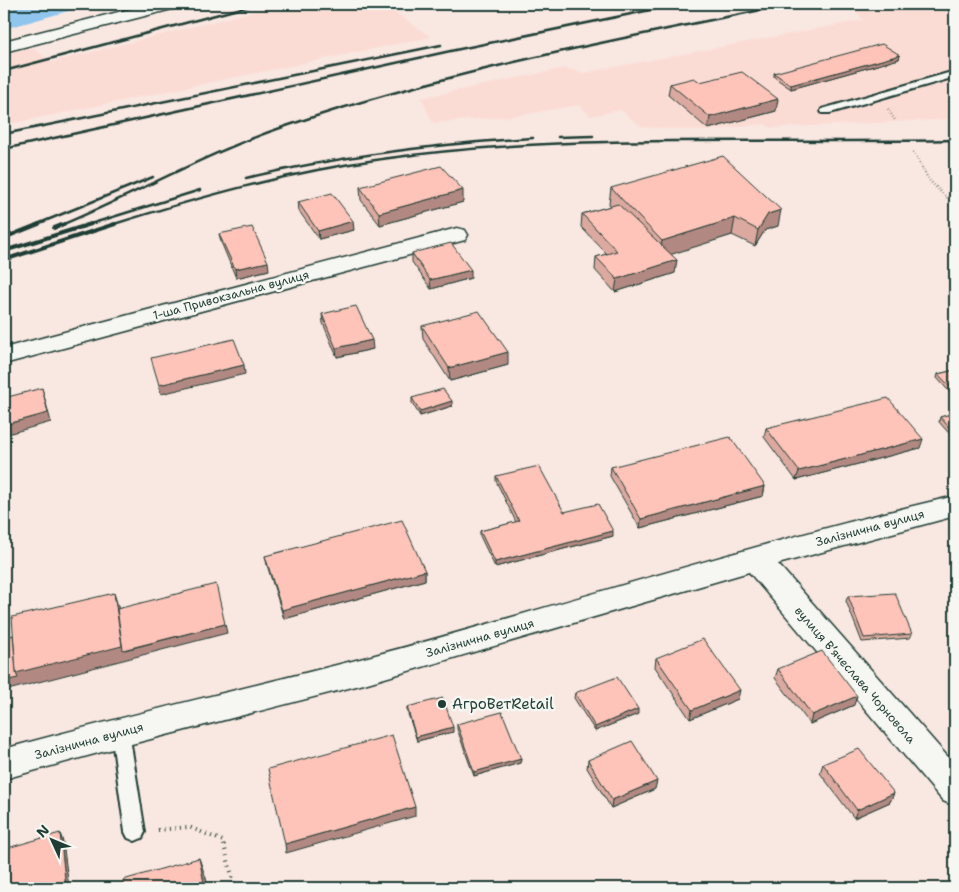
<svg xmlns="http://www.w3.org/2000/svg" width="959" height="892" font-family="'Shantell Sans',sans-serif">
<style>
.built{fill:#fbdcd5}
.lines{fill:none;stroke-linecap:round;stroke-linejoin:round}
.river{fill:#90c6ee;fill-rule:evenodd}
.service-casing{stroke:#1f3d34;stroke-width:4}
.minor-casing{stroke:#1f3d34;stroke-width:3}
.path-far1{stroke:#1f3d34;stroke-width:2.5;stroke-dasharray:0.5 2.5;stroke-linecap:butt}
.path{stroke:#1f3d34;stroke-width:4;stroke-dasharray:1 4.5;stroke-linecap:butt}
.service{fill:#f6f6f2;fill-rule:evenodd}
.minor{fill:#f6f6f2;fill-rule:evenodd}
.rail-far1{stroke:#1f3d34;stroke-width:2.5}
.rail{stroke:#1f3d34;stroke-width:4}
.wall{fill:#dba99f;stroke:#1f3d34}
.shaded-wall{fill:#b28982;stroke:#1f3d34}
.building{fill:#ffc4b9;stroke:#1f3d34}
.poi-dot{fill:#1f3d34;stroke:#f6f6f2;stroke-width:2}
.labels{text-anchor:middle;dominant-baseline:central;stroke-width:5;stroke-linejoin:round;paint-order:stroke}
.street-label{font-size:12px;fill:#1f3d34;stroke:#f6f6f2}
.near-poi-label{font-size:15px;fill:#1f3d34;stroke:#f6f6f2;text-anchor:start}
</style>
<rect width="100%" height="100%" fill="#f9e7e1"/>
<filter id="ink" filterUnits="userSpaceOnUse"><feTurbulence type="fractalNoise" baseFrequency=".02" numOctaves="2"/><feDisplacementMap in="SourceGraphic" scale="10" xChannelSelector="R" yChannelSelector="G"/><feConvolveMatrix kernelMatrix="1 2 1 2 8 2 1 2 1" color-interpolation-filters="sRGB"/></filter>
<g filter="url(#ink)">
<g class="built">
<path d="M283 4H385L384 5 431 37 4 125V54L31 47 52 62Z"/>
<path d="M850 4H955V119L771 128 765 124 705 131 642 127 620 110 591 116 579 105 514 116 433 123 421 98 565 68 583 73 863 20Z"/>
</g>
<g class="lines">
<path class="river" d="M28 4H76L72 10 4 29V11Z"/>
<g class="service-casing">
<g id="service">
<path d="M955 71V77L830 113H822L821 111 822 109Z"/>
<path d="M120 724 127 726 129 732 145 832 142 838 135 841 128 838 125 832 111 732 113 726Z"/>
</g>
</g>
<g class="minor-casing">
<g id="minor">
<path d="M150 4H179L176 8 4 52V41Z"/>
<path d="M457 228 465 230 468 235 465 240 4 364V348Z"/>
<path d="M955 496V516L778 564 955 765V806L943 801 749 572 364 684 120 747 4 779V749C123 716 244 689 364 658 561 606 756 542 955 496Z"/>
</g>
</g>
<g class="path-far1">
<path d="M888 109 895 120"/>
<path d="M913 152 929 180 955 206"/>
</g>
<path class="path" d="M158 830 189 827 223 841 235 888"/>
<use href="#service" class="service"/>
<use href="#minor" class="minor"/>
<g class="rail-far1">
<path d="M4 71 257 4"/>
<path d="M4 134 441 45"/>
<path d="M558 137 593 136"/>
<path d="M4 149 455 50 680 4"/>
<path d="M246 178C341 156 436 144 533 138"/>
<path d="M35 225 153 177"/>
<path d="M61 225C136 194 208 152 286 126 450 70 621 39 790 4"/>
<path d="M87 225 200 190"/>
<path d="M111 225C200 197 289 172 382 159 569 132 766 144 955 140"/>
</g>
<g class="rail">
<path d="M54 228 64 224"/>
<path d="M4 238 39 224"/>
<path d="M4 251 91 224"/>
<path d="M4 260 115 224"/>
</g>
</g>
<g class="wall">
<path d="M900 55 899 59 791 89 774 77V73Z"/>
<path d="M700 82 776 111 708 129 668 95 670 84Z"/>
<path d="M360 187 463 202 380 225 361 200Z"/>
<path d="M611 188 778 226 765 230 755 246 732 235 670 254 675 273 615 292 595 270 596 257 607 254 581 227 582 214 611 206 609 204Z"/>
<path d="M298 202 354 230 319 239 299 211Z"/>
<path d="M219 234 269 270 236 278 221 242Z"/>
<path d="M412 253 471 278 431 289 412 262Z"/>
<path d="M322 314 373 349 337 357 323 323Z"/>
<path d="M422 326 508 365 450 381 423 339Z"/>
<path d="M955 370V398L937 378 938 374Z"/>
<path d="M412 398 452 406 420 416 412 403Z"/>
<path d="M955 413V440L939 422 940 417Z"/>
<path d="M766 428 920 448 796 480 764 437Z"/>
<path d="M611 467 765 486 763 496 640 528 610 476Z"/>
<path d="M496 476 564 512 613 536 495 567 480 536V531L516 522 496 481Z"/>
<path d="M265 556 425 571V580L284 619 267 565Z"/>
<path d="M848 596 912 634 910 638 862 642 846 601Z"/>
<path d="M656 658 738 699 690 719 655 667Z"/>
<path d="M778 669 854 705 810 724 775 678Z"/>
<path d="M575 693 638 714 595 731 574 698Z"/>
<path d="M407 707 453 732 417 741 407 711Z"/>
<path d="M457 724 521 759 520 763 474 776 457 729Z"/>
<path d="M588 760 655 789 611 808 587 768Z"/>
<path d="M823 764 894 793 890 802 854 818 820 773Z"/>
</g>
<g class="shaded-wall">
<path d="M900 55 899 59 791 89V85Z"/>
<path d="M778 99 776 111 708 129 710 117Z"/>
<path d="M463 190V202L380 225 379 213Z"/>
<path d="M781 210 778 226 765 230 755 246 758 230 768 214Z"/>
<path d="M735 218 732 235 660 258 662 241Z"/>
<path d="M353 221 354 230 319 239 318 231Z"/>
<path d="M677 260 675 273 615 292 617 279Z"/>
<path d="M268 262 269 270 236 278 235 269Z"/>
<path d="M471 270V278L431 289 430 280Z"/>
<path d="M372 340 373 349 337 357 336 348Z"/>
<path d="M508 352V365L450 381 449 368Z"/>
<path d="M244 365 245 374 161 394 159 385Z"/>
<path d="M42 388 51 422 4 435V425Z"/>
<path d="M452 401V406L420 416V411Z"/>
<path d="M923 439 920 448 796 480 799 471Z"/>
<path d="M765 486 763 496 640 528 641 519Z"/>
<path d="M613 531V536L495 567V562Z"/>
<path d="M425 571V580L284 619 282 610Z"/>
<path d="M114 593 118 606 125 650 225 624 227 633 4 691V681L16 673Z"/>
<path d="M740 690 738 699 690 719 692 710Z"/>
<path d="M857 696 854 705 810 724 812 715Z"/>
<path d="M638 709V714L595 731V727Z"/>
<path d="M453 727V732L417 741 416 737Z"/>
<path d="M521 759 520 763 474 776V772Z"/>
<path d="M657 781 655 789 611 808 612 800Z"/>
<path d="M894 793 890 802 854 818 857 810Z"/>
<path d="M415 807V816L286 853 285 844Z"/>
<path d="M60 833 63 842 69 888H66Z"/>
<path d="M199 858 206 878 208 888H205Z"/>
</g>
<g class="building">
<path d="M882 44 900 55 791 85 774 73Z"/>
<path d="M742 72 778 99 710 117 670 84 694 78 700 82Z"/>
<path d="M723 156 781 210 768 214 758 230 735 218 662 241 611 188Z"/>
<path d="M441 166 463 190 379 213 360 187Z"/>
<path d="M332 193 353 221 318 231 298 202Z"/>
<path d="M618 204 677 260 617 279 596 257 617 251 582 214Z"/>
<path d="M252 227 268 262 235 269 219 234Z"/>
<path d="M451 243 471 270 430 280 412 253Z"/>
<path d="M356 306 372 340 336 348 322 314Z"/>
<path d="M479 311 508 352 449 368 422 326Z"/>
<path d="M234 339 244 365 159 385 151 358Z"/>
<path d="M955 370V392L938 374Z"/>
<path d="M42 388 48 413 4 425V398Z"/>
<path d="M443 389 452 401 420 411 412 398Z"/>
<path d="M888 398 923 439 799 471 766 428Z"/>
<path d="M955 413V434L940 417Z"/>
<path d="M730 437 765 486 641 519 611 467Z"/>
<path d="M539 466 564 512 598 504 613 531 495 562 480 531 519 521 496 476Z"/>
<path d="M402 520 425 571 282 610 265 556Z"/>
<path d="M216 584 225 624 123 650 117 609Z"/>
<path d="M114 593 122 646 16 673 12 617Z"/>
<path d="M895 593 912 634 864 638 848 596Z"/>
<path d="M13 635 16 673 18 678 4 681V638Z"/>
<path d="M703 639 740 690 692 710 656 658Z"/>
<path d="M822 651 857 696 812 715 778 669Z"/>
<path d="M617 677 638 709 595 727 575 693Z"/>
<path d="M443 698 453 727 416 737 407 707Z"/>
<path d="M502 712 521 759 474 772 457 724Z"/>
<path d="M392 735 415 807 285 844 268 769Z"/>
<path d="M632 741 657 781 612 800 588 760Z"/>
<path d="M859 749 894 793 857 810 823 764Z"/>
<path d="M60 833 66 888H4V849Z"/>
<path d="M199 858 205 888H124L123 880Z"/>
</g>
</g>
<circle class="poi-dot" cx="442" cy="704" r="5"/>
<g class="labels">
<g class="street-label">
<text transform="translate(231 295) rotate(-15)">1-ша Привокзальна вулиця</text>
<text transform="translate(870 528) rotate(-15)">Залізнична вулиця</text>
<text transform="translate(480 638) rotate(-16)">Залізнична вулиця</text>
<text transform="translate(855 675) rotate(49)">вулиця Вʼячеслава Чорновола</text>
<text transform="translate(89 741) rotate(-15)">Залізнична вулиця</text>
</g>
<g class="near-poi-label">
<text x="452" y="704">АгроВетRetail</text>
</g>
</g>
<rect width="959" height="892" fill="none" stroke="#f6f6f2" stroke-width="20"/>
<rect x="10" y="10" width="939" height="872" fill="none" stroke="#1f3d34" stroke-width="2" filter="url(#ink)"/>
<g transform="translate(52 840) rotate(314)" stroke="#f6f6f2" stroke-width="4" paint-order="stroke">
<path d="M0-4L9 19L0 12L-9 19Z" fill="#1f3d34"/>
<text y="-8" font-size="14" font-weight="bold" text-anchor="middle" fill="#1f3d34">N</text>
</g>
</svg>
